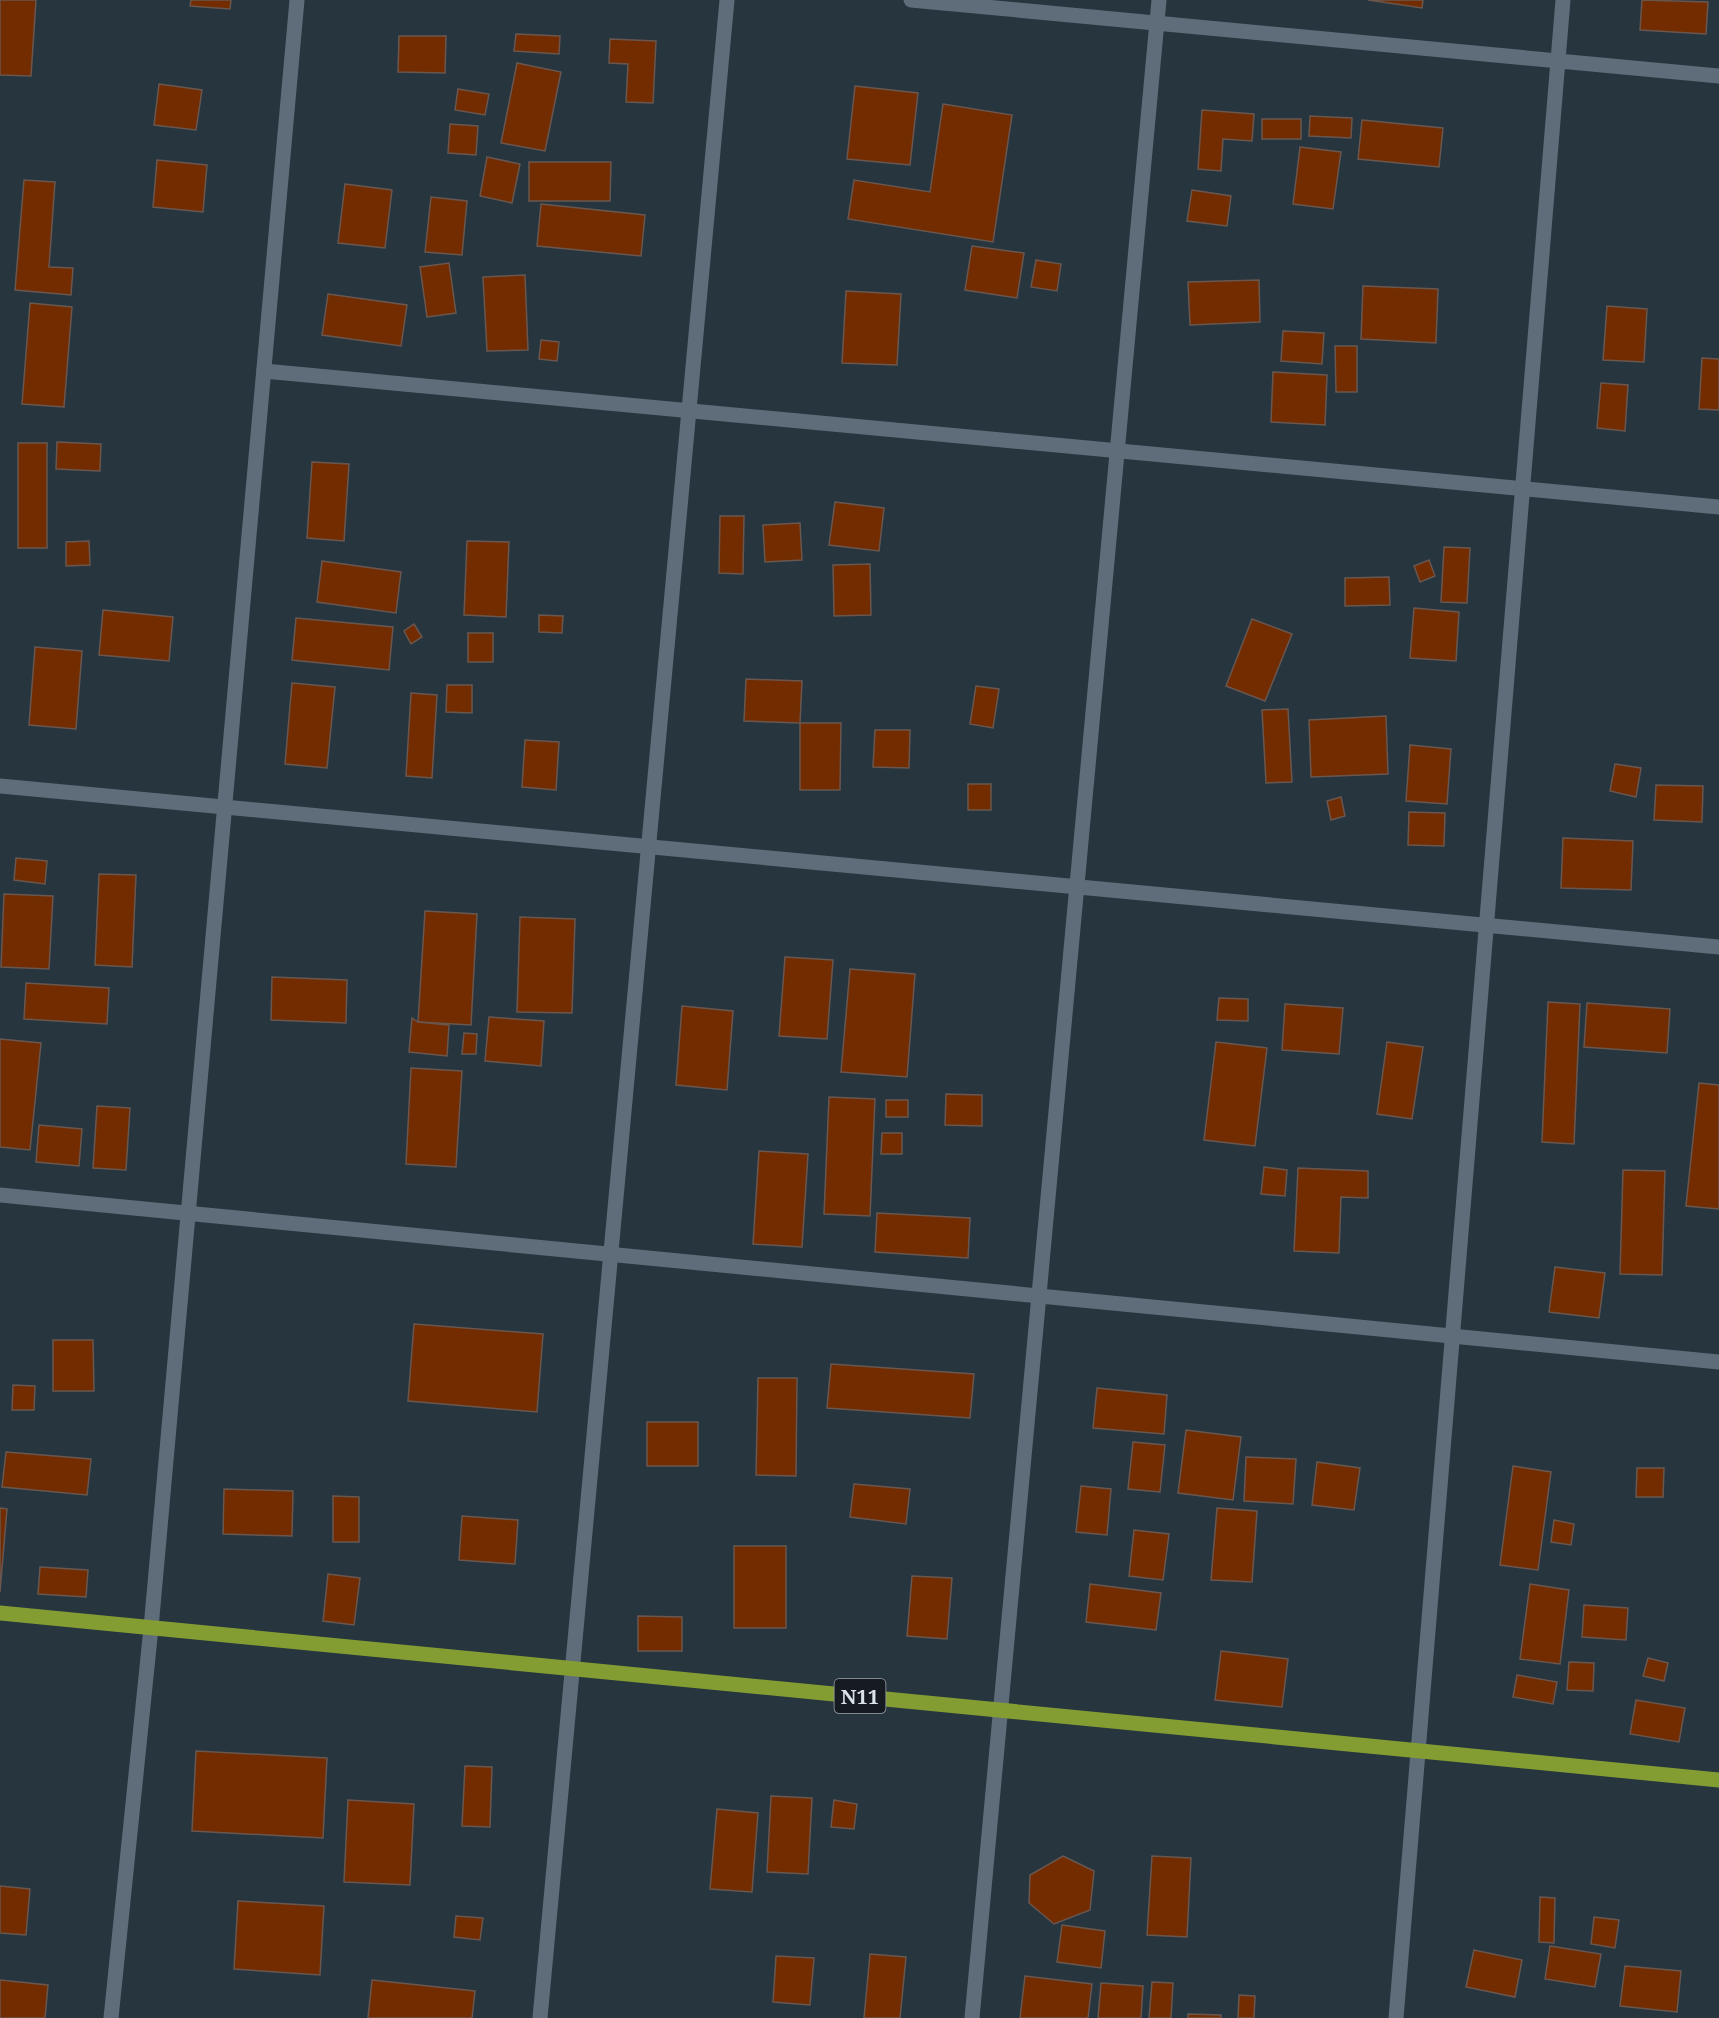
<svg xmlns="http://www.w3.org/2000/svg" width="1719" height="2018" font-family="'Noto Serif',serif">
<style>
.building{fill:#722c00;stroke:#69574f;stroke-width:1.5}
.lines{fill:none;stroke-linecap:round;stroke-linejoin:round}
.street{stroke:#5e6d79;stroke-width:15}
.primary{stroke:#839d33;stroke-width:15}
.labels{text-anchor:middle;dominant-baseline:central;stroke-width:4.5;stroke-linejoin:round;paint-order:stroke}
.shield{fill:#151b20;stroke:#a0a7ad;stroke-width:1.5}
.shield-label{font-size:20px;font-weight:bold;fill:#dbe3ea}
</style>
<rect width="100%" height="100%" fill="#27353f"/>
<g class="building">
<path d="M0 0H36L31 76 0 75Z"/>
<path d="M191 0H231L230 9 190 6Z"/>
<path d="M1368 0H1423L1422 8Z"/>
<path d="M1642 0 1708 2 1706 34 1640 30Z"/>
<path d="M516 34 560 36 559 54 514 51Z"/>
<path d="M399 36H446L445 73 398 72Z"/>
<path d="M610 39 656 41 653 103 626 102 628 64 609 63Z"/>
<path d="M517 63 561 72 545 151 501 143Z"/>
<path d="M159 84 202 90 196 130 154 125Z"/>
<path d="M855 86 918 93 910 165 847 159Z"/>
<path d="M458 89 489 94 485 115 455 110Z"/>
<path d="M943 104 1012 115 993 242 848 219 854 180 930 192Z"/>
<path d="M1202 110 1254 114 1252 141 1223 139 1221 171 1198 169Z"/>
<path d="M1310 116 1352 118 1351 138 1309 136Z"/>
<rect x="1262" y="119" width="39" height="20"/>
<path d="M1362 120 1443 128 1439 167 1358 159Z"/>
<path d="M450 124 478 126 476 155 448 153Z"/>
<path d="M1300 147 1341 152 1333 209 1293 204Z"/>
<path d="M487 157 520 164 512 203 480 196Z"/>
<path d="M157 160 207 165 203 212 153 207Z"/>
<path d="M529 162H611L610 201H529Z"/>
<path d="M24 180 55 182 49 267 73 268 71 295 15 290Z"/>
<path d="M345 184 392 190 385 248 338 243Z"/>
<path d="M1192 190 1231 196 1227 226 1187 221Z"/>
<path d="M431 197 467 201 462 255 425 252Z"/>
<path d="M541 204 645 215 641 256 537 246Z"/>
<path d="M972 246 1024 253 1017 298 965 290Z"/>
<path d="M1036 260 1061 264 1057 291 1031 287Z"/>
<path d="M449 263 456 313 427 317 420 267Z"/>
<path d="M525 275 528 350 487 351 483 277Z"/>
<path d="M1259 280 1260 322 1190 325 1188 282Z"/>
<path d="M1363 286 1438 289 1436 343 1361 339Z"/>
<path d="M846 291 901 294 897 365 842 363Z"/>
<path d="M328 294 407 305 401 346 322 335Z"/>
<path d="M30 303 72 307 64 407 22 404Z"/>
<path d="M1607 306 1647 309 1644 362 1603 360Z"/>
<path d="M1283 331 1324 333 1322 364 1281 361Z"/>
<path d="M541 340 559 342 557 361 539 359Z"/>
<path d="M1335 346H1357V392H1336Z"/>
<path d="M1702 358 1719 359V410L1699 409Z"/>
<path d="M1273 372 1327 375 1325 425 1271 422Z"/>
<path d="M1601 383 1628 385 1625 431 1597 428Z"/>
<path d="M57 442 101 444 100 471 56 469Z"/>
<rect x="18" y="443" width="29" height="105"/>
<path d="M312 462 349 464 344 541 307 538Z"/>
<path d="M835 502 884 508 879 551 829 545Z"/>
<path d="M720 516H744L743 574 719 573Z"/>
<path d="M800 523 802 560 765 562 763 525Z"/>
<path d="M89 541 90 565 66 566V542Z"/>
<path d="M467 541 509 542 506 617 464 615Z"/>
<path d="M1444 547 1470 548 1467 603 1441 602Z"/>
<path d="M1429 560 1435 576 1420 582 1414 566Z"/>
<path d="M322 561 401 572 396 613 317 602Z"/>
<path d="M870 564 871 615 834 616 833 565Z"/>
<path d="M1389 577 1390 605 1345 606V578Z"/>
<path d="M1414 608 1459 612 1456 661 1410 658Z"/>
<path d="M103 610 173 617 169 661 99 655Z"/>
<path d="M539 615 563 616 562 633 539 632Z"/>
<path d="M296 618 393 627 389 670 292 660Z"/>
<path d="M1252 619 1292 634 1265 701 1226 686Z"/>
<path d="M414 624 422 637 411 644 404 631Z"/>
<rect x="468" y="633" width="25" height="29"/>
<path d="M35 647 82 651 76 729 29 725Z"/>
<path d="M746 679 802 681 800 723 744 721Z"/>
<path d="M292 683 335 687 327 768 285 764Z"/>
<path d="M447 685H472V713L446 712Z"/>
<path d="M976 686 999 689 993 728 970 724Z"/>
<path d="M411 693 437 695 432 778 406 776Z"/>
<path d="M1288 709 1292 782 1266 783 1262 710Z"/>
<path d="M1386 716 1388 774 1311 777 1309 720Z"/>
<path d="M800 723H841L840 790H800Z"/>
<path d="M875 730H910L909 768 873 767Z"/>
<path d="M525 740 559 742 556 790 522 787Z"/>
<path d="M1410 745 1451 749 1447 804 1406 801Z"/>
<path d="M1615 764 1641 768 1636 797 1610 791Z"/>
<rect x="968" y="784" width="23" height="26"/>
<path d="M1656 785 1703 786 1702 822 1654 820Z"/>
<path d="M1341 797 1345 816 1331 820 1327 801Z"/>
<path d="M1409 812 1445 813 1444 846 1408 845Z"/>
<path d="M1563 838 1633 841 1631 890 1561 888Z"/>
<path d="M16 858 47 861 45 884 14 880Z"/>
<path d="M99 874 136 875 132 967 95 965Z"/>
<path d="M4 894 53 896 49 969 1 967Z"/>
<path d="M425 911 477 914 471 1025 418 1022Z"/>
<path d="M520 917 575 919 572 1013 517 1012Z"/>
<path d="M785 957 833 960 827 1039 779 1036Z"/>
<path d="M850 969 915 974 907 1077 841 1072Z"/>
<path d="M272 977 347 980 346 1023 271 1020Z"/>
<path d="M26 983 109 988 107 1024 24 1019Z"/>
<path d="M1219 998 1248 999V1021L1217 1020Z"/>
<path d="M1548 1002 1580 1004 1574 1144 1542 1142Z"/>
<path d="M1587 1003 1670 1009 1667 1053 1584 1047Z"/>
<path d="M1285 1004 1343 1008 1339 1054 1282 1050Z"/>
<path d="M682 1006 733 1011 727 1090 676 1085Z"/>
<path d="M489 1017 544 1021 541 1066 485 1061Z"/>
<path d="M412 1018 418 1022 449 1025 447 1056 409 1052Z"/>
<path d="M464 1033 477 1034 476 1054H462Z"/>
<path d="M0 1039 41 1043 30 1150 0 1147Z"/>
<path d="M1216 1042 1267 1048 1255 1146 1204 1140Z"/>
<path d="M1387 1042 1423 1047 1412 1119 1377 1114Z"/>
<path d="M411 1068 462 1071 456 1167 406 1164Z"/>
<path d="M1699 1083 1719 1085V1209L1686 1206Z"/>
<path d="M946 1094 982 1095V1126L945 1125Z"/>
<path d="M829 1097 875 1099 870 1216 824 1214Z"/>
<rect x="886" y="1100" width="22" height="17"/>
<path d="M97 1106 130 1108 126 1170 93 1168Z"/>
<path d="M39 1125 82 1129 79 1166 36 1162Z"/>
<path d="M882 1133H902V1154H881Z"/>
<path d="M759 1151 808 1154 802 1247 753 1244Z"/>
<path d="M1264 1167 1287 1170 1285 1196 1261 1194Z"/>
<path d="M1298 1168 1368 1171V1198L1341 1197 1339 1253 1294 1251Z"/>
<path d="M1623 1170 1665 1171 1662 1275 1620 1274Z"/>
<path d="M877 1213 970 1218 968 1258 875 1252Z"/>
<path d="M1555 1267 1605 1273 1599 1318 1549 1312Z"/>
<path d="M414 1324 543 1334 537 1412 408 1401Z"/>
<path d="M53 1340H93L94 1391H53Z"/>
<path d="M831 1364 974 1374 970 1418 827 1408Z"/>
<path d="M758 1378H797L796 1476 756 1475Z"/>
<path d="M13 1385 35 1386 34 1410H12Z"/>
<path d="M1097 1388 1167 1395 1164 1434 1093 1428Z"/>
<rect x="647" y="1422" width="51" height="44"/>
<path d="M1186 1430 1241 1437 1233 1500 1178 1493Z"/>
<path d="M1133 1442 1165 1445 1160 1492 1128 1489Z"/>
<path d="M6 1452 91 1459 87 1495 2 1487Z"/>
<path d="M1246 1457 1296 1459 1293 1504 1244 1501Z"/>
<path d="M1317 1462 1360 1468 1354 1510 1312 1505Z"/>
<path d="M1513 1466 1551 1472 1538 1570 1500 1565Z"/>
<path d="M1637 1468H1664L1663 1497H1636Z"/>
<path d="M854 1484 910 1489 906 1524 850 1517Z"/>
<path d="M1081 1486 1111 1489 1107 1535 1076 1532Z"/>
<path d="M224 1489 293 1491 292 1536 223 1534Z"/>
<path d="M333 1496 359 1497V1542H333Z"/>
<path d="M0 1508 7 1509 0 1592Z"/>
<path d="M1217 1508 1257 1511 1252 1582 1211 1580Z"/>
<path d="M462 1516 518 1520 515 1564 459 1560Z"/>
<path d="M1554 1520 1574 1524 1571 1545 1551 1542Z"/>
<path d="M1134 1530 1169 1534 1163 1580 1129 1576Z"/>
<rect x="734" y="1546" width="52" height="82"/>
<path d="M40 1567 88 1570 86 1597 38 1594Z"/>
<path d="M328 1574 360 1578 354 1625 323 1621Z"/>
<path d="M912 1576 952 1578 947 1639 907 1636Z"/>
<path d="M1090 1584 1161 1593 1156 1630 1086 1622Z"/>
<path d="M1530 1584 1569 1590 1560 1664 1520 1659Z"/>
<path d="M1584 1605 1628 1608 1626 1640 1582 1637Z"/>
<path d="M638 1616 682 1617V1651H638Z"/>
<path d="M1221 1651 1288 1659 1282 1707 1215 1700Z"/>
<path d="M1648 1658 1668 1663 1664 1681 1643 1676Z"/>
<path d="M1569 1662 1594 1663 1593 1691 1567 1690Z"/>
<path d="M1517 1675 1557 1682 1553 1704 1513 1697Z"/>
<path d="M1636 1700 1685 1708 1679 1742 1630 1734Z"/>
<path d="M196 1751 327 1758 323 1838 192 1831Z"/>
<path d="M465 1766 492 1767 490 1827 462 1826Z"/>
<path d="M771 1796 812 1798 808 1874 767 1872Z"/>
<path d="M348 1800 414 1804 410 1885 344 1882Z"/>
<path d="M834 1800 857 1804 854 1829 831 1827Z"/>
<path d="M717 1809 758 1813 752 1892 710 1889Z"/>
<path d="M1063 1856 1094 1871 1090 1910 1054 1924 1029 1903 1030 1875Z"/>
<path d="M1152 1856 1191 1858 1187 1937 1147 1935Z"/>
<path d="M0 1886 30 1889 26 1935 0 1933Z"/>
<path d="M1540 1897 1555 1898 1554 1943 1539 1942Z"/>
<path d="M238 1901 324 1906 320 1975 234 1969Z"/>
<path d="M456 1916 483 1918 480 1940 454 1937Z"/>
<path d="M1594 1917 1619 1920 1615 1948 1591 1944Z"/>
<path d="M1062 1925 1105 1931 1101 1968 1057 1962Z"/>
<path d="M1550 1946 1601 1954 1595 1987 1545 1979Z"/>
<path d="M1474 1950 1522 1960 1515 1997 1466 1987Z"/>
<path d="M870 1954 906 1957 900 2018H864Z"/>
<path d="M776 1956 814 1958 810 2005 773 2002Z"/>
<path d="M1625 1966 1681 1971 1677 2012 1620 2006Z"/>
<path d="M1025 1976 1092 1984 1088 2018H1020Z"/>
<path d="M0 1980 48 1985 45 2018H0Z"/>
<path d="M372 1980 475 1991 472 2018H368Z"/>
<path d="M1152 1982 1173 1983 1171 2018H1149Z"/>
<path d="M1101 1983 1143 1986 1141 2018H1098Z"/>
<path d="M1239 1995 1255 1996 1254 2018H1238Z"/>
<path d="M1188 2014 1221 2015V2018H1188Z"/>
</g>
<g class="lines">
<g class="street">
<path d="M911 0 1719 76"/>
<path d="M264 371 1719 507"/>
<path d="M0 786 1719 947"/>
<path d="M0 1195 1719 1362"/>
<path d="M111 2018 151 1628 297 0"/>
<path d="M540 2018 727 0"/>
<path d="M972 2018 1159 0"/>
<path d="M1396 2018 1563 0"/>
</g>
<path class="primary" d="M0 1613 1719 1780"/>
</g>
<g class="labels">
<rect class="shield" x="834.5" y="1679" width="51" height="34" rx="4.5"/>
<g class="shield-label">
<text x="860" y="1696">N11</text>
</g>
</g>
</svg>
